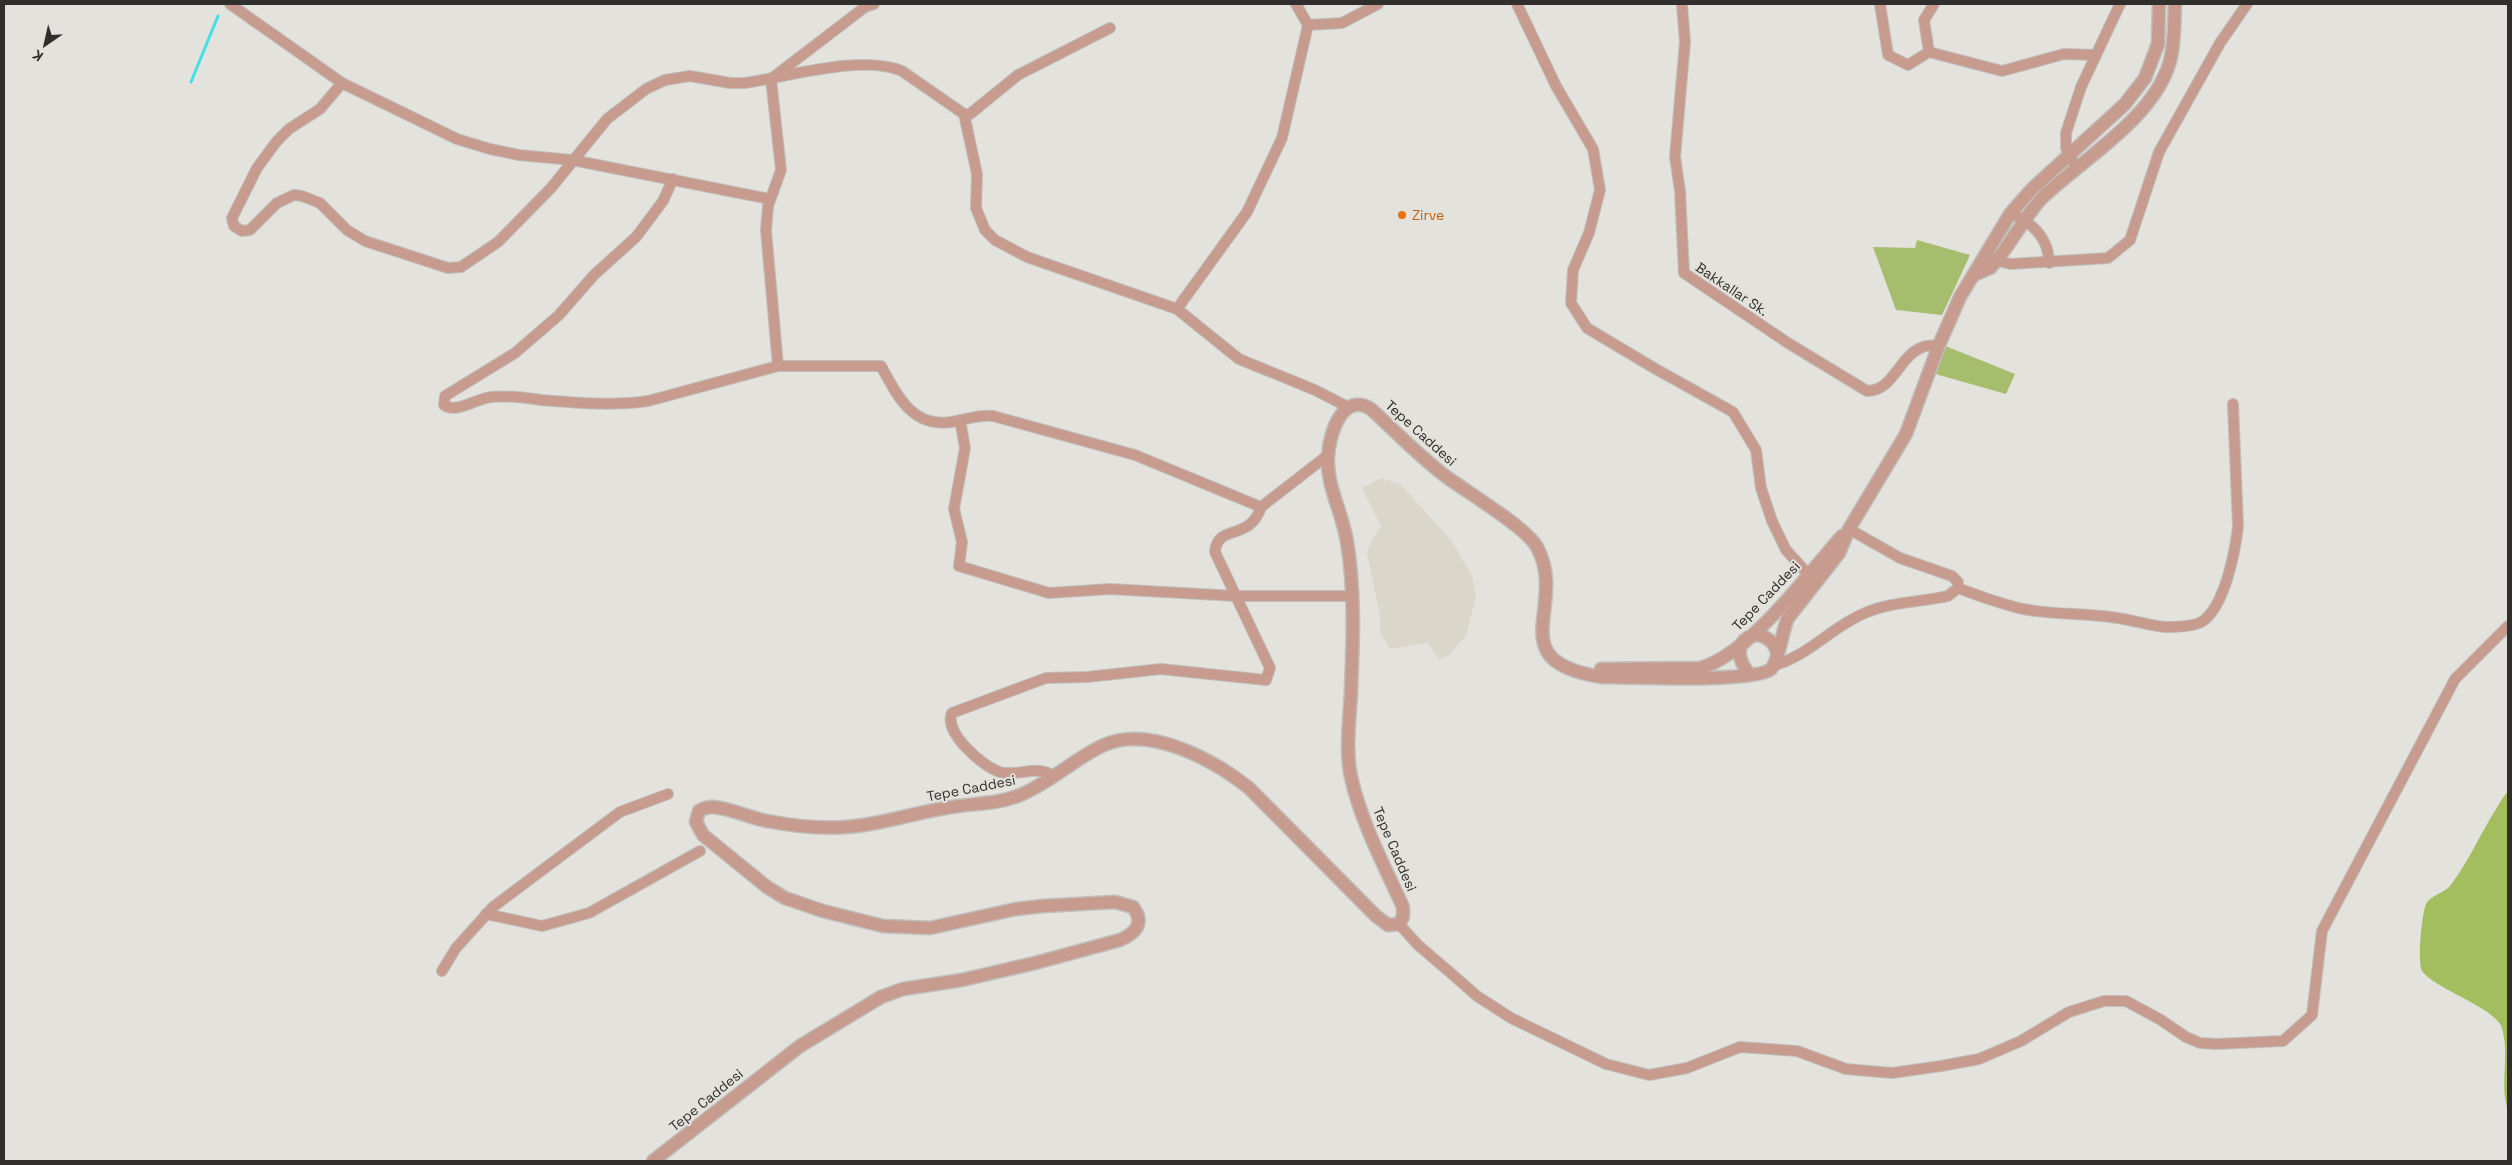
<svg xmlns="http://www.w3.org/2000/svg" width="2512" height="1165" font-family="'Space Grotesk',sans-serif">
<style>
.built{fill:#dad6ca}
.green{fill:#a5bd6c}
.forest{fill:#a3be5f}
.lines{fill:none;stroke-linecap:round;stroke-linejoin:round}
.stream{stroke:#43e0ea;stroke-width:3}
.minor-casing{stroke:#bfbeba;stroke-width:12}
.tertiary-casing{stroke:#bfbeba;stroke-width:15}
.minor{stroke:#c89b8f;stroke-width:10}
.tertiary{stroke:#c89b8f;stroke-width:12}
.food-dot{fill:#e8710a;stroke:#e3e2dd;stroke-width:2}
.labels{text-anchor:middle;dominant-baseline:central;stroke-width:4;stroke-linejoin:round;paint-order:stroke}
.food-label{font-size:14px;fill:#c56008;stroke:#e3e2dd;text-anchor:start}
.street-label{font-size:14px;fill:#302f2d;stroke:#e3e2dd}
</style>
<rect width="100%" height="100%" fill="#e3e2dd"/>
<path class="built" d="M1381 478 1400 484 1451 540 1472 576 1476 597 1466 635 1447 657 1439 659 1427 643 1390 649 1380 632V615L1367 553 1371 542 1381 526 1362 488Z"/>
<g class="green">
<path d="M1917 240 1970 255 1942 315 1896 310 1873 247 1915 248Z"/>
<path d="M1943 345 2015 374 2006 394 1932 373Z"/>
</g>
<path class="forest" d="M2508 792V1111C2499 1085 2510 1056 2502 1028 2495 1007 2436 990 2422 971 2417 962 2422 913 2426 904 2431 895 2444 893 2450 886 2467 864 2479 837 2493 814 2498 807 2502 797 2508 792Z"/>
<g class="lines">
<path class="stream" d="M191 82 218 16"/>
<g class="minor-casing">
<g id="minor">
<path d="M230 4 342 83 457 139 490 149 519 155 572 160 770 199"/>
<path d="M1517 4 1556 86 1593 149 1600 190 1589 233 1573 270 1571 303 1587 328 1654 368 1733 412 1756 450 1761 488 1772 521 1786 550 1808 574"/>
<path d="M1682 4 1685 42 1675 157 1680 191 1684 273 1788 343 1867 391C1894 391 1899 355 1923 347 1927 345 1933 346 1939 345"/>
<path d="M1880 4 1888 55 1908 65 1929 52 2002 71 2064 54 2096 55"/>
<path d="M1308 25 1342 23 1378 4"/>
<path d="M1929 52 1924 20 1934 4"/>
<path d="M342 83 320 109 289 129 277 141 257 168 232 218 234 226 242 231 250 230 277 203 294 195 302 196 320 203 347 230 365 241 448 268 461 267 498 242 551 188 607 119 646 89 665 80 690 76 730 83H745C787 77 863 54 902 71L964 114H970L1018 75 1110 28"/>
<path d="M964 114 977 174 976 208 985 230 995 240 1027 257 1177 309 1239 359 1315 390 1348 407"/>
<path d="M2076 168 2066 148V133L2081 87 2120 4"/>
<path d="M673 179 663 201 636 237 594 275 559 315 515 353 445 396 444 405C456 414 478 398 491 397 508 395 525 398 541 400 578 403 612 406 648 401L778 366H881C897 395 912 428 951 422 966 420 978 414 993 416L1135 455 1261 507"/>
<path d="M2010 214C2032 221 2049 239 2049 263"/>
<path d="M1991 259 2010 264 2108 258 2130 240 2159 152 2220 43 2247 4"/>
<path d="M1177 309 1247 212 1282 138 1308 25 1296 4"/>
<path d="M778 366 766 230 768 206 781 170 771 79 865 7 874 4"/>
<path d="M960 420 965 448 954 509 962 542 959 566 1049 593 1110 589 1236 596H1351"/>
<path d="M1958 588C1979 596 2001 604 2023 609 2054 615 2086 613 2117 618 2133 620 2150 626 2166 627 2176 627 2194 627 2203 621 2225 605 2235 552 2238 527L2233 404"/>
<path d="M1775 665C1808 656 1833 626 1865 613 1890 602 1921 602 1948 596L1958 588V582L1952 576 1900 558 1849 529"/>
<path d="M1053 776C1037 764 1018 777 1000 772 983 767 943 732 952 713L1046 678 1087 677 1161 669 1266 680 1270 668 1215 552C1217 523 1250 542 1261 507L1328 455"/>
<path d="M486 914 542 926 589 913 700 851"/>
<path d="M1399 924 1418 945 1453 975 1477 996 1511 1018 1606 1064 1649 1075 1687 1068 1740 1047 1797 1051 1846 1069 1892 1073 1941 1066 1979 1059 2021 1041 2069 1012 2104 1001H2126L2161 1020 2186 1037 2200 1043 2216 1044 2283 1041 2312 1015 2322 931 2455 679 2508 626"/>
<path d="M442 971 456 948 493 907 620 812 668 794"/>
</g>
</g>
<g class="tertiary-casing">
<g id="tertiary">
<path d="M1974 275 1990 268 1996 261C2012 242 2027 213 2043 197 2084 158 2155 117 2170 61 2175 42 2174 23 2175 4"/>
<path d="M1601 669 1700 668C1749 655 1808 574 1842 536"/>
<path d="M1750 675C1719 638 1767 620 1777 652"/>
<path d="M653 1161 800 1046 881 997 903 989 962 980 1035 963 1120 940C1136 933 1145 923 1133 907L1115 902 1043 906 1016 909 930 928 883 926 823 911 785 898 767 887 703 835 696 822 699 811C703 808 707 807 713 807 731 808 749 818 767 821 793 826 820 829 846 827 880 825 913 813 946 808 970 803 997 805 1020 795 1050 783 1075 758 1104 745 1150 725 1214 760 1249 788L1376 916 1388 925 1399 924 1403 917V907C1384 865 1361 822 1351 777 1345 748 1350 718 1351 690 1353 643 1355 588 1347 542 1343 514 1326 485 1328 457 1329 435 1342 391 1371 409 1395 431 1418 455 1444 475 1465 491 1526 527 1537 547 1569 606 1498 661 1602 677 1630 677 1755 683 1771 669 1779 661 1782 631 1788 618L1839 553 1849 529 1906 434 1939 345 1960 297 2010 214 2032 189 2125 104 2145 78 2158 44 2159 4"/>
</g>
</g>
<use href="#minor" class="minor"/>
<use href="#tertiary" class="tertiary"/>
</g>
<circle class="food-dot" cx="1402" cy="215" r="5"/>
<g class="labels">
<g class="food-label">
<text x="1412" y="215">Zirve</text>
</g>
<g class="street-label">
<text transform="translate(1732 289) rotate(34)">Bakkallar Sk.</text>
<text transform="translate(1421 433) rotate(42)">Tepe Caddesi</text>
<text transform="translate(1766 596) rotate(-46)">Tepe Caddesi</text>
<text transform="translate(971 788) rotate(-11)">Tepe Caddesi</text>
<text transform="translate(1395 849) rotate(67)">Tepe Caddesi</text>
<text transform="translate(706 1100) rotate(-39)">Tepe Caddesi</text>
</g>
</g>
<rect width="2512" height="1165" fill="none" stroke="#302f2d" stroke-width="10"/>
<g transform="translate(45 45) rotate(214)" stroke="#e3e2dd" stroke-width="4" paint-order="stroke">
<path d="M0-4L9 19L0 12L-9 19Z" fill="#302f2d"/>
<text y="-8" font-size="14" font-weight="bold" text-anchor="middle" fill="#302f2d">K</text>
</g>
</svg>
